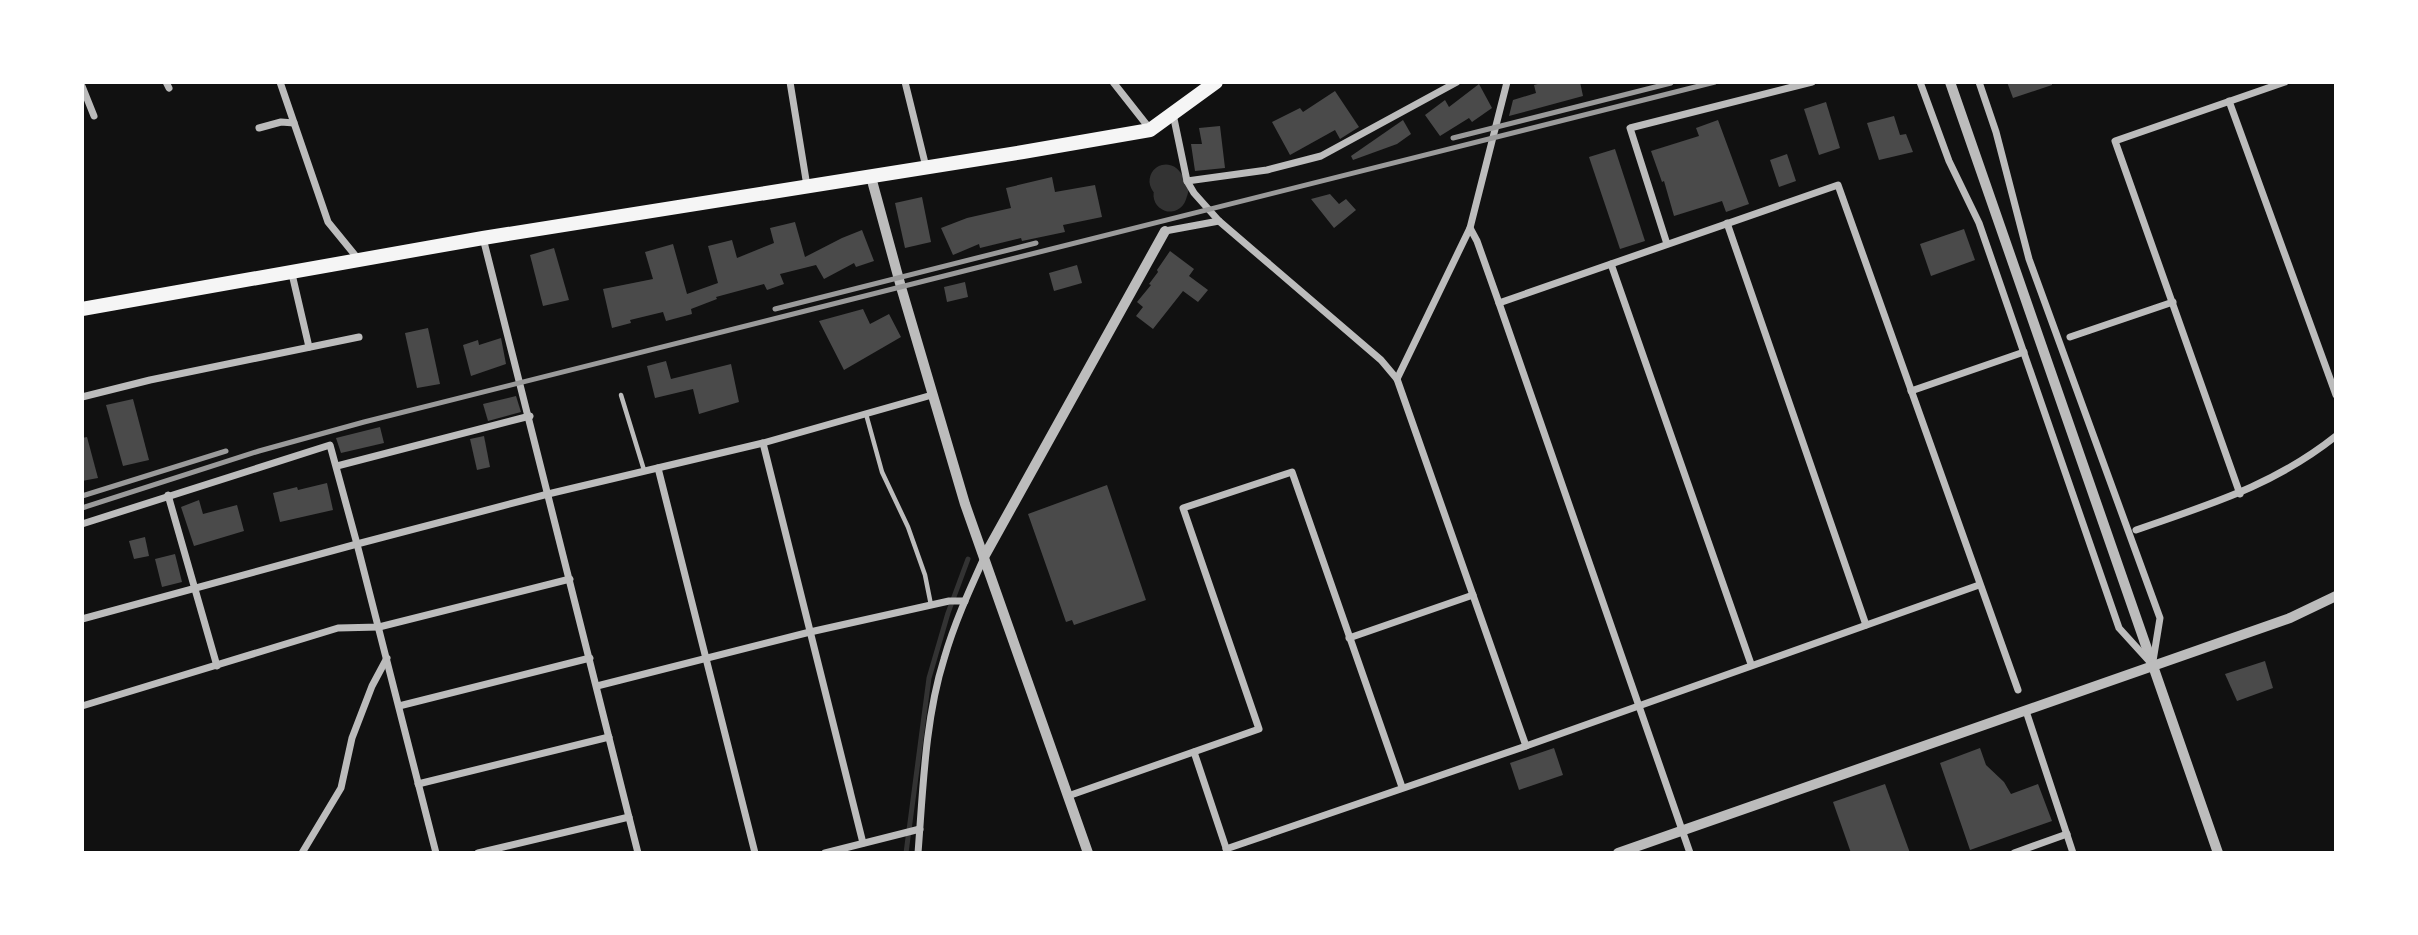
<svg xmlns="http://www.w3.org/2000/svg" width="2418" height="935" font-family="'Source Sans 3',sans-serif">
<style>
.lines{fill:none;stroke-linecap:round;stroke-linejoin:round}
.stream{stroke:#333;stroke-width:5}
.river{stroke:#333;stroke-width:33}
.building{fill:#4a4a4a}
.service{stroke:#bcbcbc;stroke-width:4.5}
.minor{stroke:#bcbcbc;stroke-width:7}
.tertiary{stroke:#bcbcbc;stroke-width:10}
.primary{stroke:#f5f5f5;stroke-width:14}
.rail{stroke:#9a9a9a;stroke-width:5}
</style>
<rect width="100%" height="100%" fill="#111"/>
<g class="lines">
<path class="stream" d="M906 853 929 678 948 613 968 559"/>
<path class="river" d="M1166 181 1172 189 1170 195"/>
</g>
<g class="building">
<path d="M1545 82H1580L1583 96 1509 116 1513 100 1536 93 1534 85Z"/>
<path d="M2007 82H2052V85L2013 98Z"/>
<path d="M1479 84 1492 108 1472 122 1469 118 1440 136 1425 115 1445 100 1449 107Z"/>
<path d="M1335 91 1359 127 1340 139 1335 130 1290 155 1272 122 1300 108 1303 112Z"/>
<path d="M1826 102 1840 148 1819 155 1804 109Z"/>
<path d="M1894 116 1900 135 1906 134 1913 152 1879 160 1867 123Z"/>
<path d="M1403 120 1411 134 1397 144 1353 160 1351 156Z"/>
<path d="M1718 120 1749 204 1726 212 1722 201 1674 216 1664 181 1662 182 1651 151 1699 136 1696 128Z"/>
<path d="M1220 126 1225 168 1195 171 1191 144H1202L1199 128Z"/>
<path d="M1615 149 1645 241 1620 249 1589 157Z"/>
<path d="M1787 154 1796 181 1779 187 1770 160Z"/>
<path d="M1052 177 1055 192 1095 185 1102 217 1063 225 1065 232 1022 241 1021 238 980 248 979 244 953 255 941 228 967 218 1011 208 1006 188Z"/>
<path d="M1330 194 1339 204 1346 199 1356 210 1334 228 1311 199Z"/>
<path d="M922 197 931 242 905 248 895 203Z"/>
<path d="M795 222 805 257 842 238 862 230 874 261 856 267 854 263 824 279 816 265 780 274 784 284 767 290 764 284 716 297 717 299 691 309 692 314 666 321 663 312 630 320 631 323 612 328 603 289 653 279 645 252 673 244 687 294 718 283 708 246 732 240 737 258 774 243 770 228Z"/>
<path d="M1964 229 1975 260 1931 276 1920 244Z"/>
<path d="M554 248 569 300 543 306 530 255Z"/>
<path d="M1170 251 1194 269 1189 276 1208 290 1198 302 1183 291 1153 329 1136 316 1143 307 1137 302 1151 285 1149 284 1158 272 1157 270Z"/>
<path d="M1077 265 1082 283 1054 291 1049 273Z"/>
<path d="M965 282 968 297 947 302 944 287Z"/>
<path d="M863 309 870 324 889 314 901 337 844 370 819 321Z"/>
<path d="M428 328 440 384 417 388 405 333Z"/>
<path d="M501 338 506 364 471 376 463 345 478 340 479 345Z"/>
<path d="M666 361 671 379 731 364 739 402 699 414 693 389 655 398 647 366Z"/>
<path d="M516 396 521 412 488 421 483 404Z"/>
<path d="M133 399 149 460 123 466 106 405Z"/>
<path d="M380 427 384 443 341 453 336 438Z"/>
<path d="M484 436 490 467 477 470 470 439Z"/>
<path d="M87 437 98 478 82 481V438Z"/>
<path d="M327 483 333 510 280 522 273 493 297 487 298 490Z"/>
<path d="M1107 485 1146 600 1074 625 1072 620 1066 622 1028 514Z"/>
<path d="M199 500 203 514 237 505 244 531 194 546 181 507Z"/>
<path d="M145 537 149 556 134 559 129 541Z"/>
<path d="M175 554 182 582 162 587 155 559Z"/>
<path d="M2265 661 2273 688 2237 701 2225 674Z"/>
<path d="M1554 748 1563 775 1519 790 1510 763Z"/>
<path d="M1980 748 1986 765 2004 782 2011 794 2038 784 2052 821 1970 850 1940 763Z"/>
<path d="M1885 784 1910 853H1851L1833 802Z"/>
</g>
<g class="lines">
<g class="service">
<path d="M621 395 644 470"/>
<path d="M866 414 882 472 908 527 925 575 931 605"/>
</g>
<g class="minor">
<path d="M166 82 169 88"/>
<path d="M280 82 328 222 359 260"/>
<path d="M790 82 807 186"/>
<path d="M905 82 926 167"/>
<path d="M1113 82 1150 129"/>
<path d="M1920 82 1949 161 1979 223 2119 628 2149 661"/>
<path d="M1979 82 1996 132 2029 259 2160 618 2153 661"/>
<path d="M82 86 94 116"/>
<path d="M2229 101 2336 395"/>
<path d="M1173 114 1187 181 1194 193 1219 221 1381 360 1397 379 1526 746"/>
<path d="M259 128 281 122 294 123"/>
<path d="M1187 181 1267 170 1321 156 1457 82"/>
<path d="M1727 223 1866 625"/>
<path d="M1470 228 1507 82"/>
<path d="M1165 231 1219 221"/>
<path d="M483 238 638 853"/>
<path d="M1667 244 1630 128 1812 82"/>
<path d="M1611 264 1751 664"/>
<path d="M292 274 309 347"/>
<path d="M1499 303 1838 185 2018 690"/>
<path d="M2070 337 2173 302"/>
<path d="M1397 379 1470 228 1477 241 1499 303 1690 853"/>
<path d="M1911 391 2024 352"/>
<path d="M82 397 150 380 359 337"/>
<path d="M763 443 863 843"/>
<path d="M337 466 530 416"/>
<path d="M658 468 755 853"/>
<path d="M2240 494 2115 141 2285 82"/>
<path d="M168 495 217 666"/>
<path d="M82 524 330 445 357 544 82 619"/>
<path d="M2136 530C2210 504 2273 486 2336 436"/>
<path d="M1349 638 1473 595"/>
<path d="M597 686 810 632 949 601H965"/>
<path d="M82 706 338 628 379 627 570 579"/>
<path d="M399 706 590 658"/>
<path d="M2026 711 2073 853"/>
<path d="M1194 752 1227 851"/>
<path d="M418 784 609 737"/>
<path d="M1068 796 1259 729 1183 508 1292 472 1402 787"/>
<path d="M1226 849 1526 746 1979 585"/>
<path d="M302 853 341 788 352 738 372 686 387 658"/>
<path d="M436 853 357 544 548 494 763 443 932 395"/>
<path d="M478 853 629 817"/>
<path d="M825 853 920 829"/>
<path d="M918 853C923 790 925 719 944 659 954 624 969 591 984 558"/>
<path d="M2014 853 2067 834"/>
</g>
<g class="tertiary">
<path d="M1950 82 2218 853"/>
<path d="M871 177 901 287 965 504 1088 853"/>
<path d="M984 557 1165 231"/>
<path d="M1618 853 2290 618 2336 596"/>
</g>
<path class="primary" d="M82 309 483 238 1023 152 1150 130 1216 82"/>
<g class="rail">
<path d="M1453 138 1671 83"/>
<path d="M775 309 1036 243"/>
<path d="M82 496 226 451"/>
<path d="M82 508 259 451 364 422 1715 82"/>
</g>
</g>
<rect width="2418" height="935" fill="none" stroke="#ffffff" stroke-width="168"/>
</svg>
